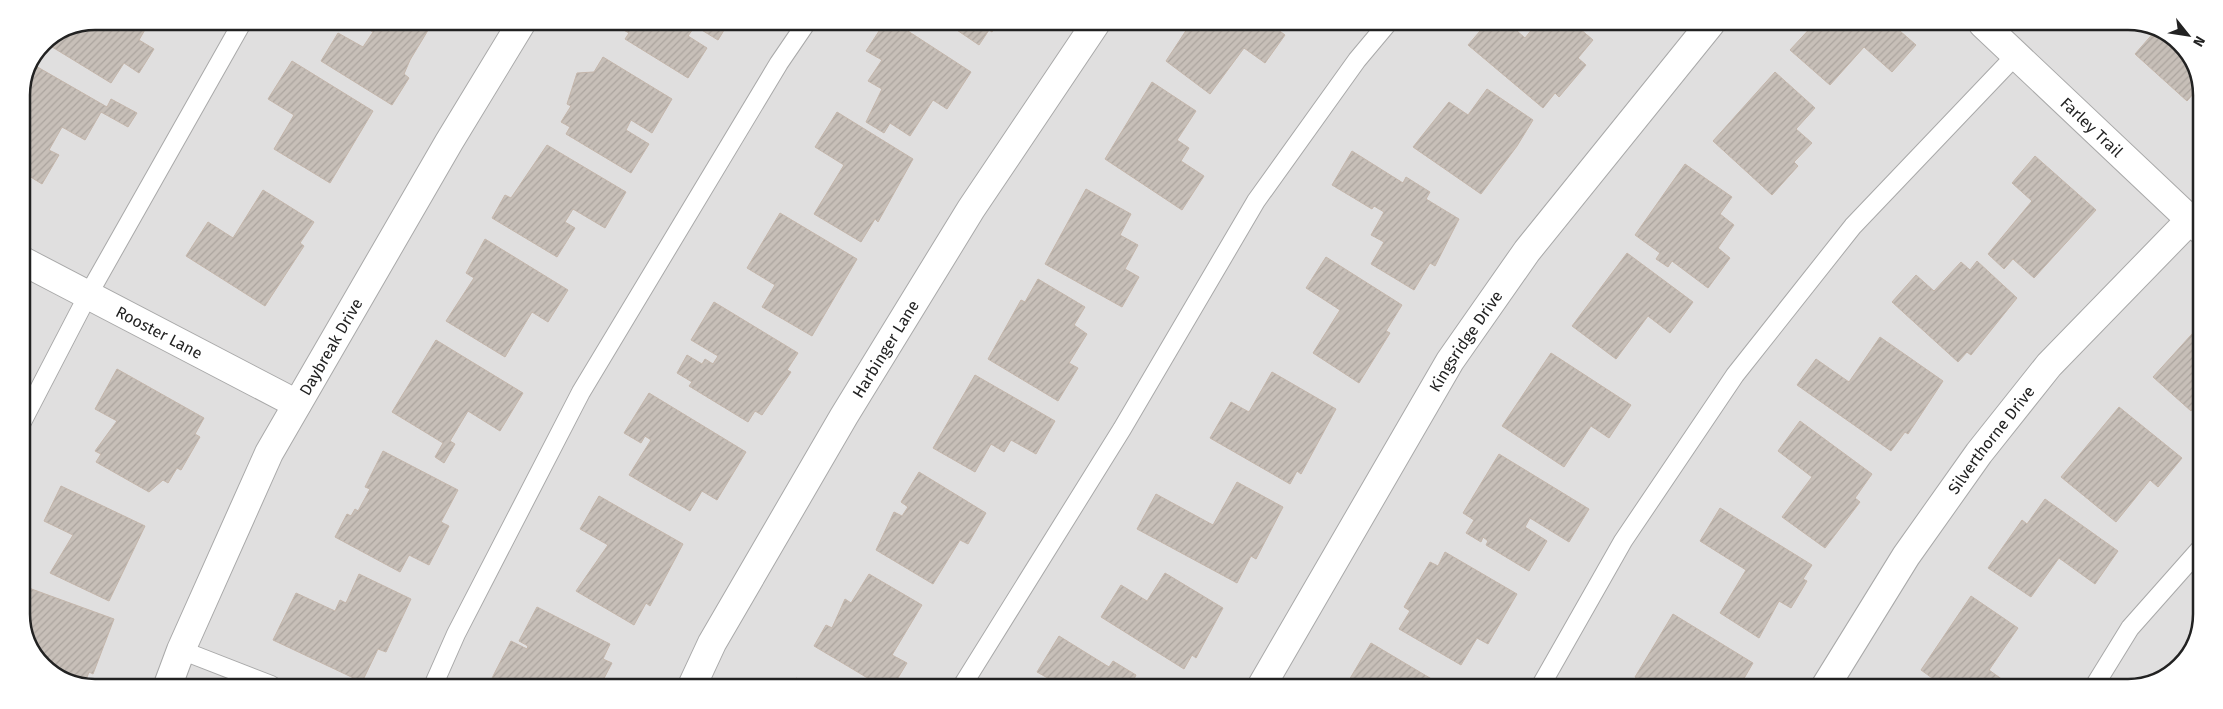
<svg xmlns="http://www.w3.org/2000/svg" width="2223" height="709" font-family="'Fira Sans',sans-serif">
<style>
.residential{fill:#e0dfdf}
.building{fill:url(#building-hatch);stroke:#c4b6ab}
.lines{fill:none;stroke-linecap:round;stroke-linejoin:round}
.lane-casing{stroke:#a9a9a9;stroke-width:20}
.street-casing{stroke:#a9a9a9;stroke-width:30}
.lane{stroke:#fff;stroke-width:18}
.street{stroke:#fff;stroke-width:28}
.labels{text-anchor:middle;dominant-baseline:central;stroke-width:4.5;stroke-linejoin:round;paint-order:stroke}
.street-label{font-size:16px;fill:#222;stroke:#fff}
.rim{fill:none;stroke:#222;stroke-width:2.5}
</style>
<defs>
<pattern id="building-hatch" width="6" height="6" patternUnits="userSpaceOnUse" patternTransform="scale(1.25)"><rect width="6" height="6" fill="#c7bfb8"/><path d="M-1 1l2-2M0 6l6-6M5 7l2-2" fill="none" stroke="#aba49e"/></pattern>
</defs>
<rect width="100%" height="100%" fill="#f2efe9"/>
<path class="residential" d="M95 21 2147 24 2186 50 2202 90 2199 633 2173 673 2128 688 76 685 37 659 21 619V95L43 43Z"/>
<g class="building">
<path d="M95 21H150L139 40 154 49 139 73 124 63 111 83 44 42Z"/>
<path d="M357 22H433L410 60 404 74 409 78 392 105 321 61 338 33 363 47 373 32Z"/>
<path d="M614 22H729L718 40 695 26 688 36 707 48 688 78 625 39 629 33 613 24Z"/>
<path d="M885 22H894L971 72 947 109 933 100 910 136 890 123 884 133 866 122 882 89 868 81 882 60 866 51Z"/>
<path d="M945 22H997L992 32 989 30 979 45Z"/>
<path d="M1191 23H1269L1285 35 1265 63 1244 48 1210 94 1166 61Z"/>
<path d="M1487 23H1508L1525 38 1537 23H1573L1593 40 1578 58 1586 65 1559 97 1555 93 1543 108 1468 45Z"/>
<path d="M1815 23 1892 24 1916 45 1892 72 1864 47 1830 85 1790 50Z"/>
<path d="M2156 30 2186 50 2200 86 2187 101 2135 54Z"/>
<path d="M603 57 672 99 652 133 631 120 626 130 649 144 631 173 566 134 570 127 561 122 571 106 567 104 577 73 594 72Z"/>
<path d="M292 61 373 111 330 183 274 149 294 115 268 99Z"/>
<path d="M34 65 107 107 111 99 137 113 128 127 101 112 85 140 62 127 49 150 59 155 42 184 21 171V95Z"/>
<path d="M1775 72 1815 108 1796 129 1812 143 1794 162 1798 166 1772 195 1713 141Z"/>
<path d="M1152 82 1196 111 1177 140 1189 148 1181 161 1204 176 1182 210 1105 159Z"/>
<path d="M1487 89 1533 120 1517 146 1481 194 1413 147 1449 102 1468 115Z"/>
<path d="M837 112 913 159 878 222 875 219 861 242 814 214 844 165 815 147Z"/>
<path d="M547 145 626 192 605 228 573 209 565 222 575 228 557 257 492 218 505 195 511 198Z"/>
<path d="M1352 151 1403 183 1406 177 1430 192 1426 199 1459 219 1435 266 1430 263 1414 290 1371 264 1384 242 1371 235 1384 212 1374 206 1372 209 1332 185Z"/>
<path d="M2035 156 2096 210 2034 278 2013 259 2004 269 1988 254 2032 201 2012 183Z"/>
<path d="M1685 164 1732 197 1720 214 1734 225 1718 248 1730 258 1708 288 1672 261 1668 267 1656 259 1660 253 1635 235Z"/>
<path d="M1086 189 1131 214 1120 235 1138 245 1125 269 1139 277 1122 307 1045 264Z"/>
<path d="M263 190 314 222 300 243 304 246 265 306 186 256 208 222 233 238Z"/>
<path d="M780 213 857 259 812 336 762 307 775 285 747 268Z"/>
<path d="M485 239 568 290 548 322 532 312 505 357 446 321 474 278 466 273Z"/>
<path d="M1627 253 1693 302 1670 333 1648 316 1616 359 1572 326Z"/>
<path d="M1326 257 1402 305 1386 331 1390 333 1359 383 1313 353 1340 310 1306 288Z"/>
<path d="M1977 261 2017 298 1971 355 1967 352 1958 362 1892 302 1916 275 1934 291 1961 262 1970 270Z"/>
<path d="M1038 279 1085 307 1074 325 1087 334 1069 363 1078 368 1058 401 988 359 1021 300 1025 302Z"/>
<path d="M714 302 798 353 787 370 791 372 762 415 755 411 748 422 689 386 692 382 677 373 687 355 702 364 705 359 713 364 718 356 691 340Z"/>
<path d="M2201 324 2200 400 2191 411 2153 377Z"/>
<path d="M1880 337 1943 381 1908 434 1905 432 1891 451 1797 385 1816 359 1849 382Z"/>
<path d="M436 340 523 393 500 431 468 411 450 441 455 444 444 463 435 457 443 443 392 412Z"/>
<path d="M1551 353 1631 405 1609 438 1591 426 1564 467 1502 426Z"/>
<path d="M117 369 204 418 195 434 200 437 181 470 177 468 168 483 163 480 149 492 96 462 101 454 95 451 117 421 95 409Z"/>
<path d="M1272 372 1336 409 1301 474 1297 471 1290 484 1210 438 1231 402 1249 412Z"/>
<path d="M975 375 1055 421 1036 454 1011 440 1004 452 991 444 975 472 933 448Z"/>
<path d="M649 393 746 452 717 500 702 491 690 511 629 475 651 440 645 436 641 443 624 433Z"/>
<path d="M2119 407 2182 458 2158 487 2150 480 2116 522 2061 477Z"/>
<path d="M1800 421 1872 474 1855 498 1860 502 1825 548 1782 517 1812 477 1778 451Z"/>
<path d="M383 451 458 490 441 522 449 526 429 565 409 555 400 572 335 537 347 514 351 516 355 509 358 511 370 489 365 487Z"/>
<path d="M1499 454 1589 509 1569 542 1530 518 1525 527 1547 541 1529 571 1486 545 1488 541 1483 537 1481 542 1466 533 1474 520 1463 513Z"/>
<path d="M919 472 986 513 968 544 960 540 933 584 876 550 894 512 902 516 908 507 901 502Z"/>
<path d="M1237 482 1283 507 1256 559 1251 556 1237 583 1137 529 1156 494 1213 525Z"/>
<path d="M61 486 145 526 109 601 50 573 73 535 44 521Z"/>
<path d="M599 496 683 544 650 606 646 603 634 625 576 591 608 545 580 529Z"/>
<path d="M2045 499 2118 551 2095 584 2059 558 2031 597 1988 568 2022 520 2027 524Z"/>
<path d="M1720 508 1812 565 1803 579 1807 581 1791 608 1779 601 1759 638 1720 613 1746 570 1700 541Z"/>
<path d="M1445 552 1517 594 1488 644 1477 638 1461 665 1399 629 1410 611 1404 607 1430 562 1438 566Z"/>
<path d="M1165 573 1223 608 1196 658 1192 655 1184 669 1101 617 1121 585 1147 601Z"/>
<path d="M359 574 411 599 386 652 378 649 362 682 273 640 296 593 335 611 340 600 346 603Z"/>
<path d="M869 574 922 605 892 655 907 663 893 686H881L814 646 826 625 832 628 845 599 851 603Z"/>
<path d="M26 587 114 619 93 674 89 672 84 685H76L37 659 31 644 33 638 28 637 21 619V599Z"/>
<path d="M1971 596 2018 628 1989 670 2014 688H1946L1921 670Z"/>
<path d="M537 607 610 644 603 659 612 663 600 686H499L490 682 511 641 527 649 528 646 519 641Z"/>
<path d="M1673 614 1753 663 1739 687H1651L1635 677Z"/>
<path d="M1059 636 1109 667 1113 661 1136 675 1133 681 1143 687 1062 686 1037 672Z"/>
<path d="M1371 643 1445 687H1345Z"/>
<path d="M796 678 812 686H792Z"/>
</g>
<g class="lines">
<g class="lane-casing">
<g id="lane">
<path d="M21 424 88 295 243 21"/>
<path d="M181 650 271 685"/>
<path d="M433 686 456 634 581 392 779 63 807 22"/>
<path d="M962 686 1122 429 1256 201 1357 60 1388 23"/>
<path d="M1540 687 1623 541 1735 375 1853 226 2016 55"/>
<path d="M2093 688 2130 628 2200 549"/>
</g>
</g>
<g class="street-casing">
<g id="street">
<path id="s1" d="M1983 24 2201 230"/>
<path id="s2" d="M21 260 297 404"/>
<path id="s3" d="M168 685 181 650 269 453 449 142 522 22"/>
<path id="s4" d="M692 686 712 643 844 416 971 209 1096 23"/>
<path id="s5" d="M1261 687 1450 361 1527 251 1711 23"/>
<path id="s6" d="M1825 687 1906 556 1979 453 2049 365 2190 220"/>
</g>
</g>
<use href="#lane" class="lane"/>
<use href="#street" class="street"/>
</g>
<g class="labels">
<g class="street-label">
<text stroke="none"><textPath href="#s1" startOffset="150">Farley Trail</textPath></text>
<text stroke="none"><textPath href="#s2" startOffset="156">Rooster Lane</textPath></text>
<text stroke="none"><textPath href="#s5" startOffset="402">Kingsridge Drive</textPath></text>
<text stroke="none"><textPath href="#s3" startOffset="376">Daybreak Drive</textPath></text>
<text stroke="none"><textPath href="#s4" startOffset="389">Harbinger Lane</textPath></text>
<text stroke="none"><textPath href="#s6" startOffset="298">Silverthorne Drive</textPath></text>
</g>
</g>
<path d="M0 0H2223V709H0ZM95 30H2128A65 65 0 0 1 2193 95V614A65 65 0 0 1 2128 679H95A65 65 0 0 1 30 614V95A65 65 0 0 1 95 30Z" fill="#fff" fill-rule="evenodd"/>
<path class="rim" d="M95 30H2128A65 65 0 0 1 2193 95V614A65 65 0 0 1 2128 679H95A65 65 0 0 1 30 614V95A65 65 0 0 1 95 30Z"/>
<g transform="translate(2188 35) rotate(120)" stroke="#ffffff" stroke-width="4" paint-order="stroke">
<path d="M0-4L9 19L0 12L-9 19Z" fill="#222222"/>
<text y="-8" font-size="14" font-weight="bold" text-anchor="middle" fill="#222222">N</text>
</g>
</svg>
